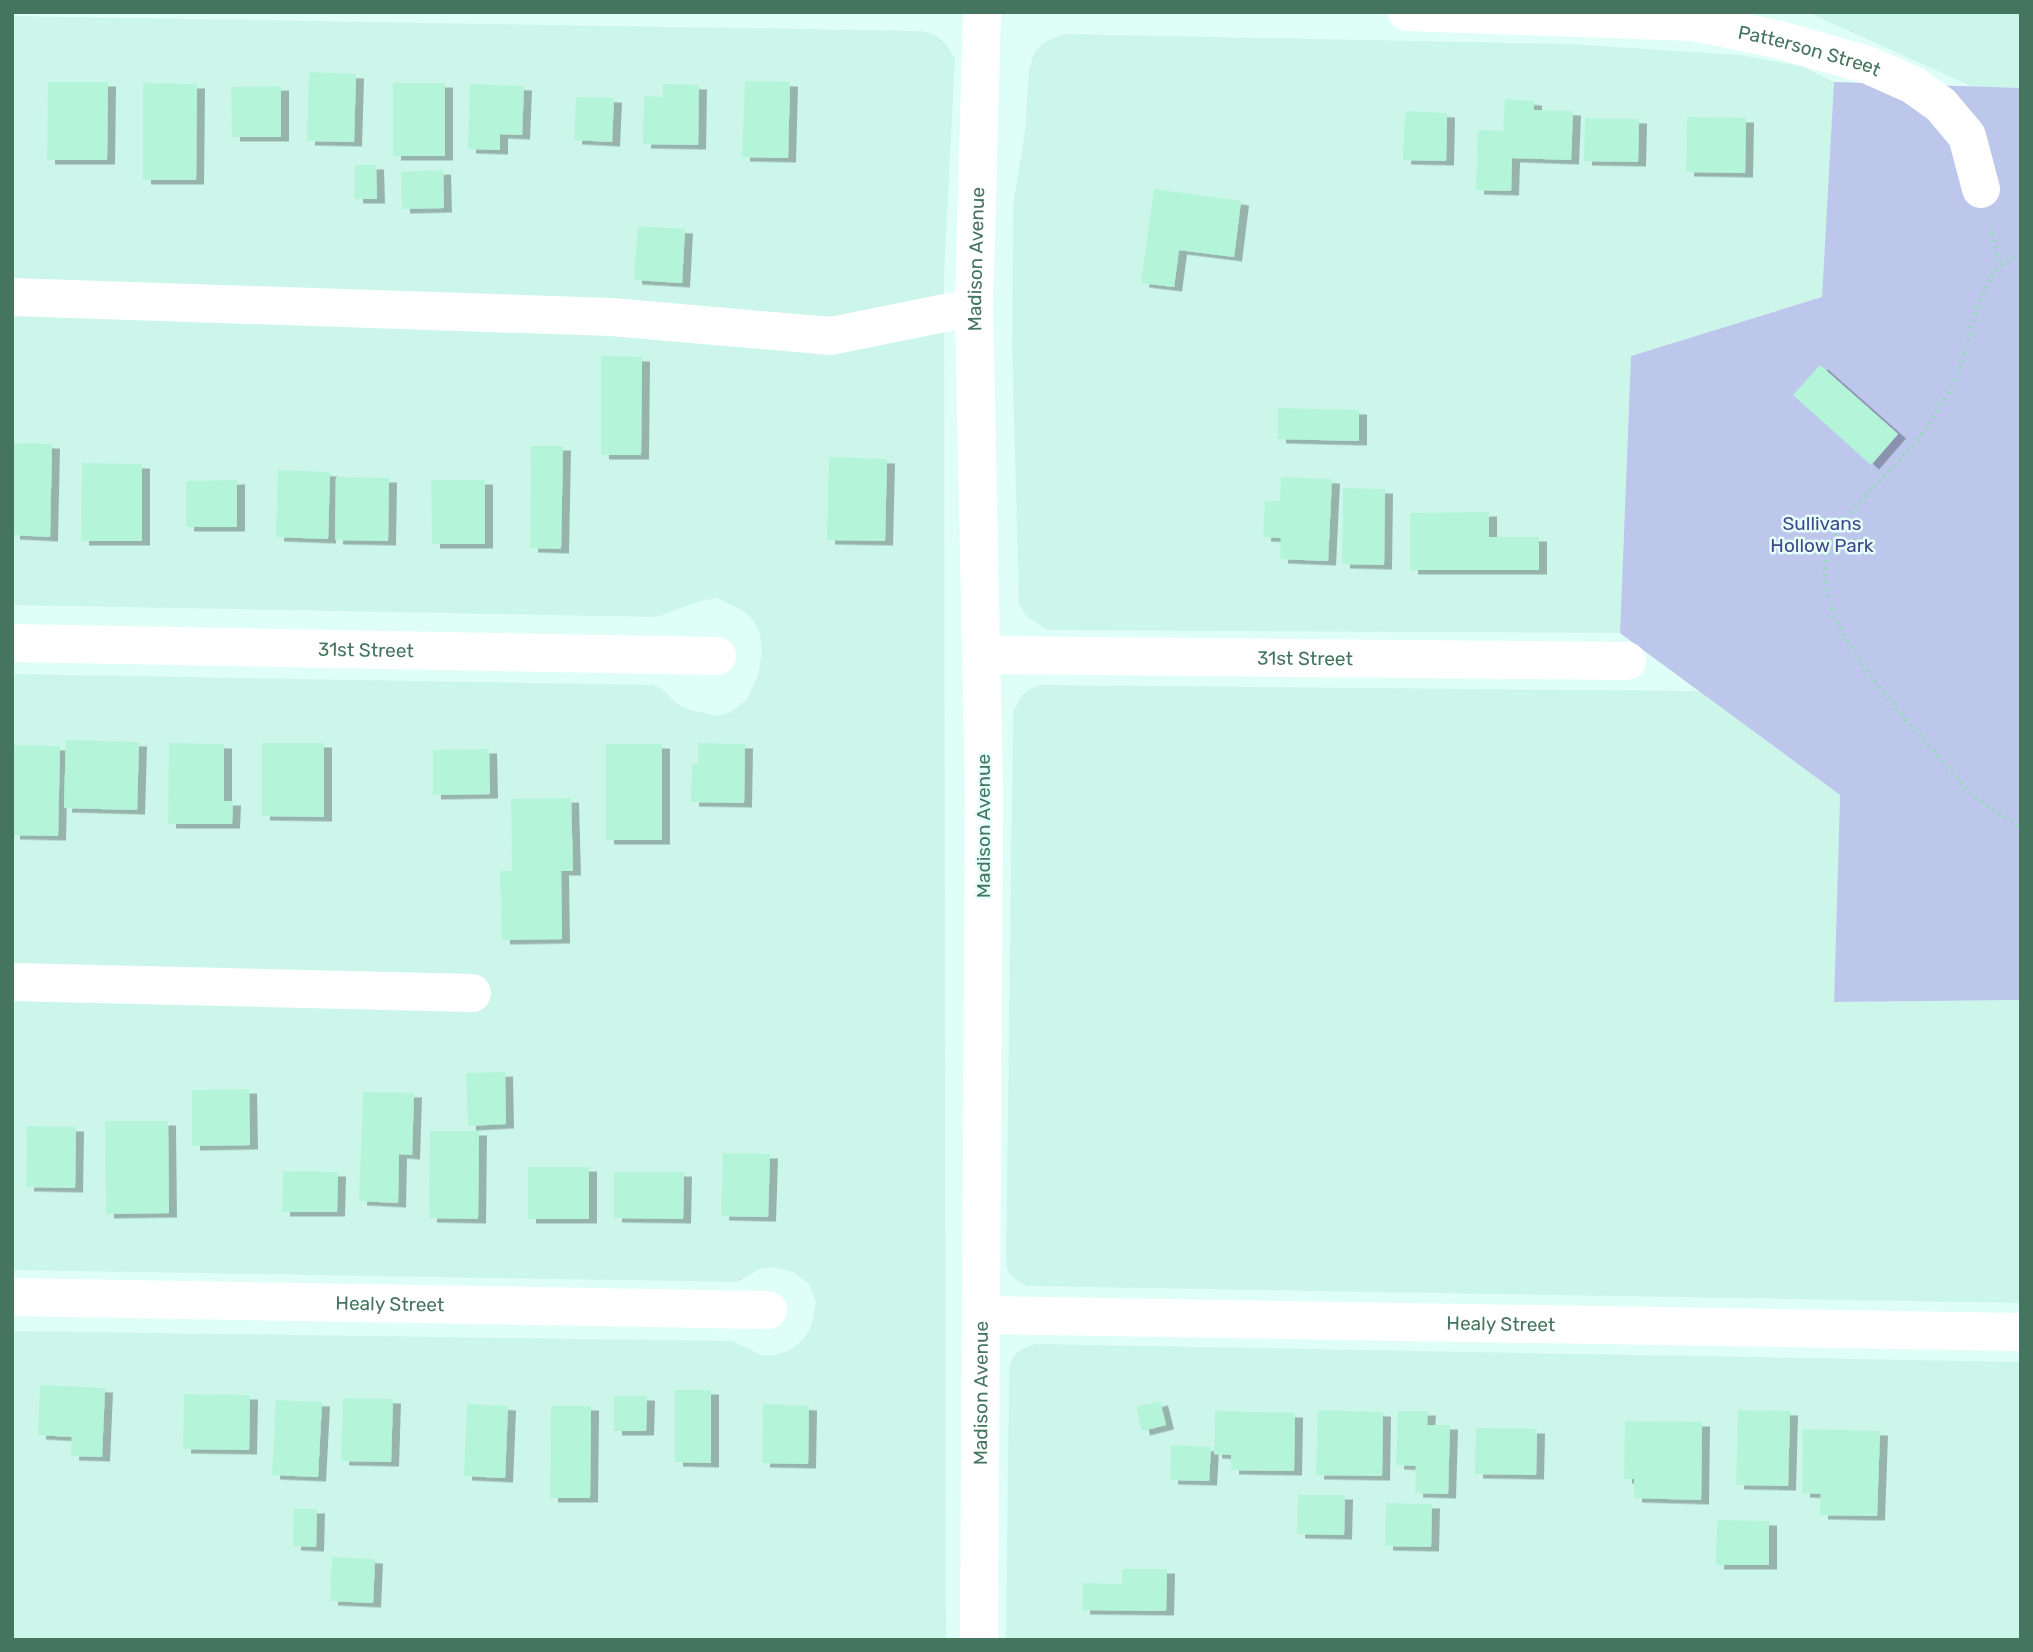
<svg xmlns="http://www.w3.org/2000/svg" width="2033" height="1652" font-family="Rubik,sans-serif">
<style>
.residential{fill:#cdf6eb}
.green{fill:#bdc7ec}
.building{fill:#b4f5da;filter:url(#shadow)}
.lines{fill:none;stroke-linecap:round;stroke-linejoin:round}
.path{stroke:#98d9be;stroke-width:4.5;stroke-dasharray:2 5;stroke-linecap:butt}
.minor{stroke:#fff;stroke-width:38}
.labels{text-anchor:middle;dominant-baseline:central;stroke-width:5;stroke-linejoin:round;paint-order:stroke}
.street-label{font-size:19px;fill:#45755f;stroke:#e6fffa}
.park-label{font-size:19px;fill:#414988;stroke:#e6fffa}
</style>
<defs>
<filter id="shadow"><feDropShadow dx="8" dy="4.5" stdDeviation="0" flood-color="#0004"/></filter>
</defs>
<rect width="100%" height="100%" fill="#dffef7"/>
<g class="residential">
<path d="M1807 12H2021V88L1973 87Z"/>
<path d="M12 16 922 31 937 36 946 44 955 58 944 276 946 1640H12V1331L732 1341 762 1355H774L788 1351 802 1341 811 1327 816 1302 809 1284 793 1272 772 1267 759 1269 738 1282 12 1270V674L652 685 661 688 677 704 688 709 717 716 731 712 747 699 758 675 762 652 760 634 753 620 742 610 717 598 700 601 657 617 12 605Z"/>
<path d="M1063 34 1569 44 1740 55 1803 67 1834 82 1822 297 1631 356 1620 633 1048 630 1026 616 1019 604 1012 347 1013 206 1025 131 1029 70 1034 53 1043 43Z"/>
<path d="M1040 685 1699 691 1840 795 1834 1002 2021 1000V1303L1028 1286 1020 1283 1008 1272 1006 1265 1013 712 1022 695 1030 689Z"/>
<path d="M1036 1344 2021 1362V1640H1006L1009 1369 1012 1358 1021 1349Z"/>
</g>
<path class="green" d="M1834 82 2021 88V1000L1834 1002 1840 795 1620 633 1631 356 1822 297Z"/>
<g class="building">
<path d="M309 72 356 74 354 142 307 141Z"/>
<path d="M745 81 790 82 788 158 742 157Z"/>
<path d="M48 82H108L107 160H47Z"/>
<path d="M143 83 197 84 196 180H143Z"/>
<rect x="393" y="83" width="52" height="73"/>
<path d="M470 84 524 86 522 135 500 134V150L468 149Z"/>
<path d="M663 84 699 85 698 145 643 144 644 96 663 97Z"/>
<path d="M281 86V137H232L231 87Z"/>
<path d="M576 97 614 98 612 142 574 140Z"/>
<path d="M1505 99 1534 101V110L1573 111 1571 160 1512 158 1511 191 1476 190 1478 130 1503 131Z"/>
<path d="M1405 111 1447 113 1446 161 1403 160Z"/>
<path d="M1687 117 1746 118 1745 173 1686 172Z"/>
<path d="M1585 118 1639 119 1638 162 1584 161Z"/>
<path d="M355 165H376L377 199H355Z"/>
<path d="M443 170 444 208 402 209 401 172Z"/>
<path d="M1154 189 1241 201 1234 257 1179 250 1174 287 1141 283Z"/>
<path d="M638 226 685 229 682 283 634 280Z"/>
<path d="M601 356 642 357 641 455H601Z"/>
<path d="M1820 365 1898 434 1871 465 1793 395Z"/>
<path d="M1278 408 1359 410V441L1278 439Z"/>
<path d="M12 443 52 444 50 537 12 535Z"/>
<path d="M531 446H563L561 549 530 548Z"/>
<path d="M829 457 887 459 885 541 827 540Z"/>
<path d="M82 463 142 464V541H81Z"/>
<path d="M278 470 330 472 328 539 276 537Z"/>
<path d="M336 477 389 478 388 541 335 540Z"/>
<path d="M1281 477 1332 479 1328 561 1280 559 1281 538 1263 537 1265 501H1280Z"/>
<path d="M237 480V527H186V481Z"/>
<path d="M431 480H485V544H432Z"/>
<path d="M1343 488 1385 489 1384 565 1342 564Z"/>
<path d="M1489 512V537H1539V570H1410V513Z"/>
<path d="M66 740 139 742 137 810 64 808Z"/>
<path d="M169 743 224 744V801H233L232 824H168Z"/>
<path d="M262 743H324V817L262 816Z"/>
<path d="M698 743 745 744 744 803 691 802 692 764H698Z"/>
<rect x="606" y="744" width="56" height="96"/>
<path d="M12 745 60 746 58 836 12 835Z"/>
<path d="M489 749 490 794 433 795V750Z"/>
<path d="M571 798 573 871H561L562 939 502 940 500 871H512L511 799Z"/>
<path d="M505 1072 506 1124 468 1126 466 1073Z"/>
<path d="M249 1089 250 1145 192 1146V1090Z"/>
<path d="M363 1092 414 1093 412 1155 399 1154 398 1203 359 1201Z"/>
<path d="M105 1121H168L169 1213 106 1214Z"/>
<path d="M27 1126 76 1127 75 1188 26 1187Z"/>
<path d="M430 1131H479L478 1219 429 1218Z"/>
<path d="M723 1153 770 1154 768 1217 721 1216Z"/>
<rect x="528" y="1167" width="61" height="52"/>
<path d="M283 1171 338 1172 337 1212H282Z"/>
<path d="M614 1172H684L683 1219 614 1218Z"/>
<path d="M40 1385 105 1388 102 1457 71 1456 72 1437 38 1435Z"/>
<path d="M675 1390H711V1463L675 1462Z"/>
<path d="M184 1394 250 1395 249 1450 183 1449Z"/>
<path d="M614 1396H647L646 1431H614Z"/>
<path d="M343 1398 393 1399 391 1462 341 1461Z"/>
<path d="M276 1400 322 1402 318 1477 272 1475Z"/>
<path d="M1160 1401 1166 1425 1142 1431 1136 1407Z"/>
<path d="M467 1404 508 1406 505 1478 464 1476Z"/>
<path d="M763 1404 809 1406 808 1464 762 1463Z"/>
<path d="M551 1406H591L590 1498H550Z"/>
<path d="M1318 1410 1383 1412 1382 1476 1316 1475Z"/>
<path d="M1738 1410 1790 1411 1788 1486 1736 1485Z"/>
<path d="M1215 1411 1295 1413 1294 1471 1231 1470V1455L1214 1454Z"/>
<path d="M1398 1411H1428L1427 1425H1450L1448 1494 1415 1493 1416 1466 1396 1465Z"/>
<path d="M1625 1421 1702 1422 1701 1500 1634 1498V1479H1624Z"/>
<path d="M1476 1428 1537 1429 1536 1475 1475 1474Z"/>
<path d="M1803 1429 1880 1431 1877 1516 1820 1515 1821 1494 1802 1493Z"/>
<path d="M1171 1445 1211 1447 1209 1481 1170 1480Z"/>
<path d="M1298 1495H1345L1344 1535 1297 1534Z"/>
<path d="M1386 1503 1432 1504 1431 1547 1385 1546Z"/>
<path d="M294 1509H317L316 1547 293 1546Z"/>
<path d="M1717 1520 1769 1521V1565H1716Z"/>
<path d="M332 1557 375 1559 373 1603 330 1601Z"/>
<path d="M1122 1569H1167L1166 1611 1082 1610 1083 1583 1122 1584Z"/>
</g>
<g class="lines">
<g class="path">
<path d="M1990 226 2000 266"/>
<path d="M2021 254C2014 258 2003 262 1998 268 1971 303 1971 352 1949 391 1940 406 1931 422 1921 435 1891 474 1846 505 1829 551 1807 612 1890 701 1926 743 1939 757 1951 773 1965 787 1981 803 2002 815 2021 827"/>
</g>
<g class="minor">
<path id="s1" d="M1407 12 1693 22 1776 39 1868 65 1913 85 1941 105 1967 136 1981 189"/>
<path d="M12 297 611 317 831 336 974 307"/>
<path id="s2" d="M12 643 717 656"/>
<path id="s3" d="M981 655 1627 661"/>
<path d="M12 982 472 993"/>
<path id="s4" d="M12 1297 768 1310"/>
<path id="s5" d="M983 1315 2021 1332"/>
<path id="s6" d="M979 1640 984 796 974 307 982 12"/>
</g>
</g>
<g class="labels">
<g class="street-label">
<text stroke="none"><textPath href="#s1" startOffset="406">Patterson Street</textPath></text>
<text stroke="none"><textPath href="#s6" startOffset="1381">Madison Avenue</textPath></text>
<text stroke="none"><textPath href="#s2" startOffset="354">31st Street</textPath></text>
<text stroke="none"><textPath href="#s3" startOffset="324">31st Street</textPath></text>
<text transform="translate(983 826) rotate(-90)">Madison Avenue</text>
<text stroke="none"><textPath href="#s4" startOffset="378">Healy Street</textPath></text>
<text stroke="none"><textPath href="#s5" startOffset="518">Healy Street</textPath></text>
<text stroke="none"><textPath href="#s6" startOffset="247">Madison Avenue</textPath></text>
</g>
<g class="park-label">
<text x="1822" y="523">Sullivans<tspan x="1822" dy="22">Hollow Park</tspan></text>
</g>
</g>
<rect width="2033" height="1652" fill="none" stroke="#45755f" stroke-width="28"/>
</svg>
